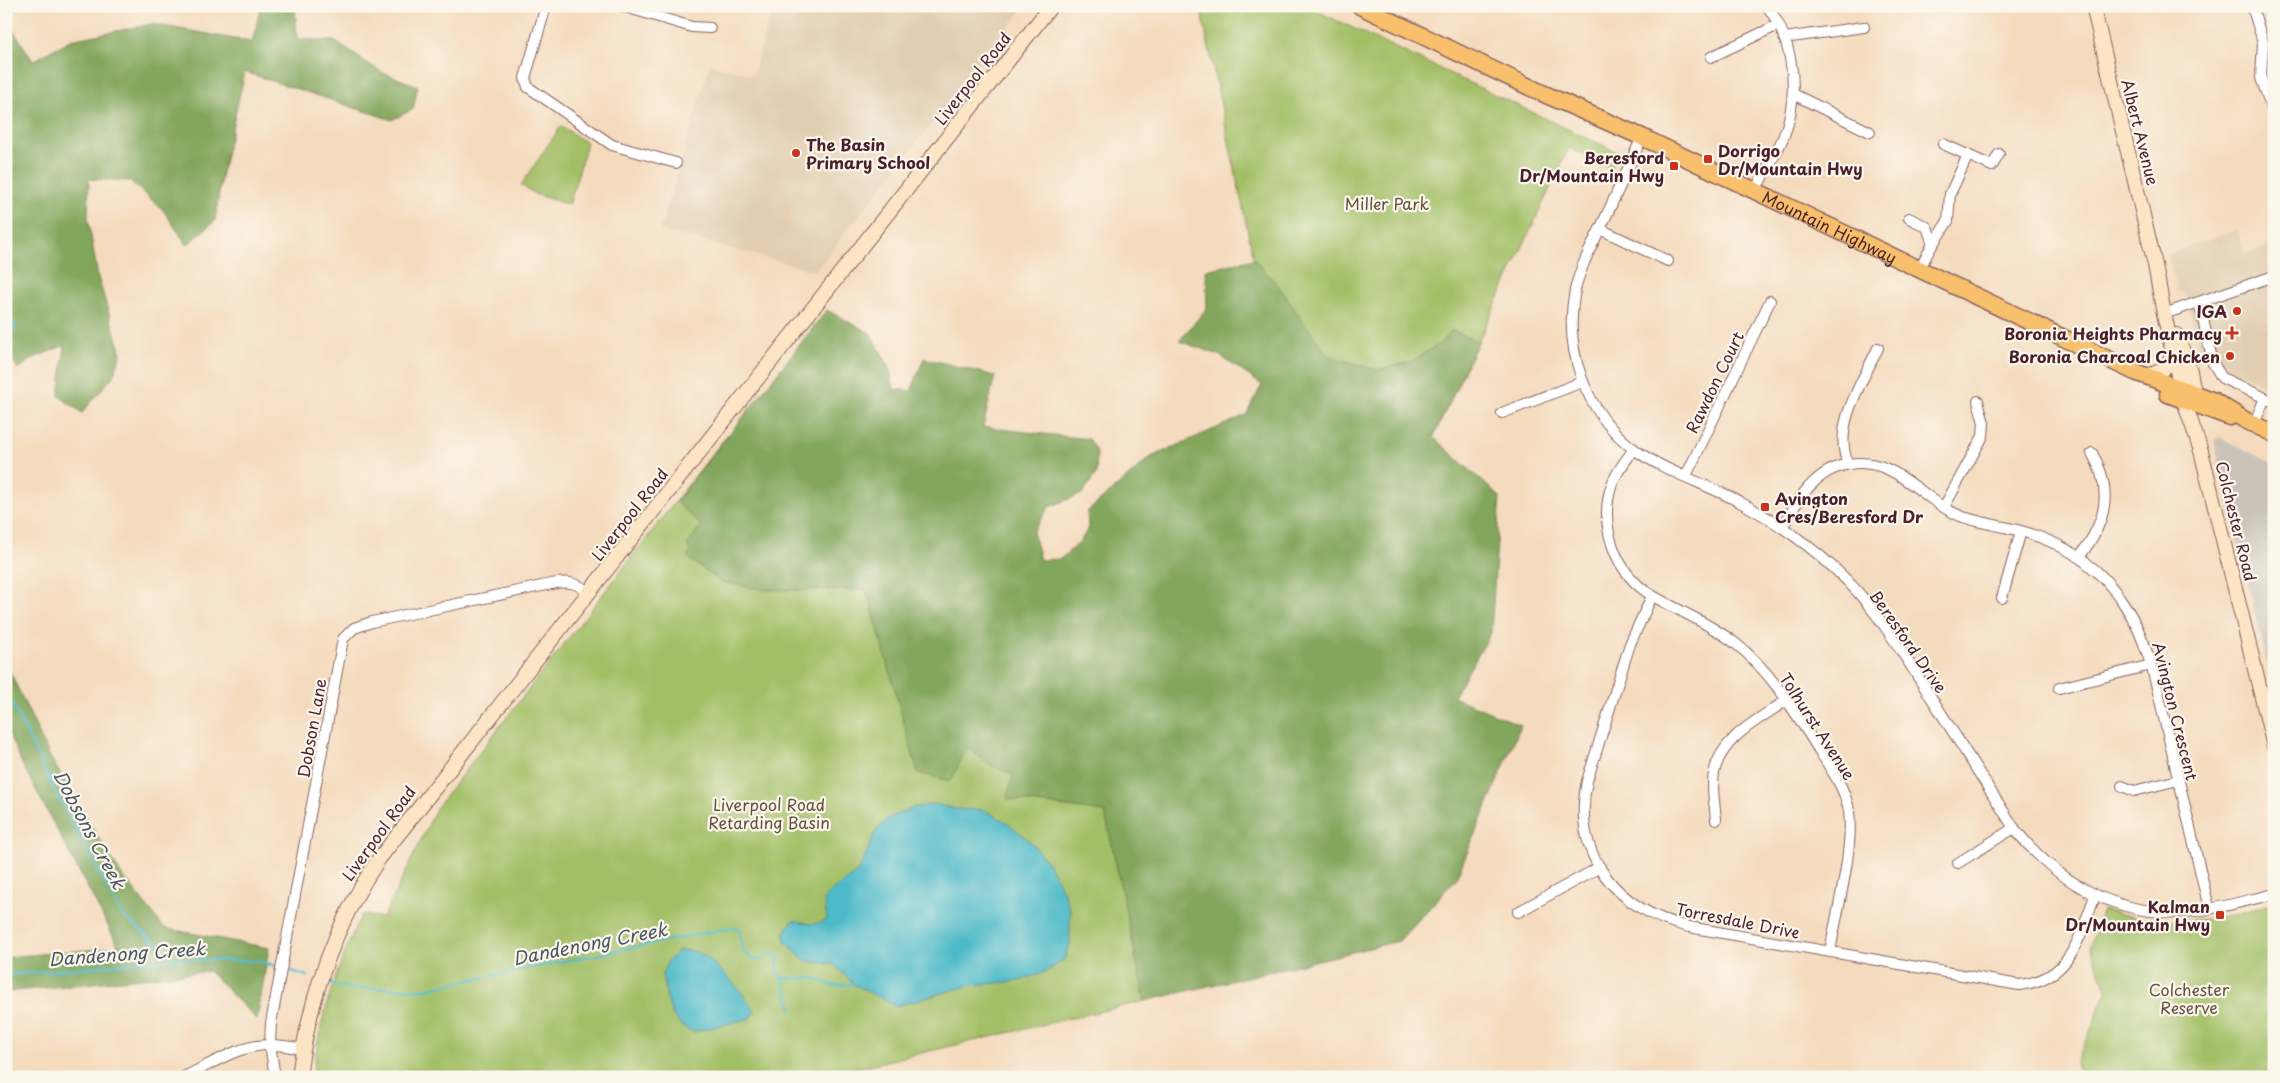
<svg xmlns="http://www.w3.org/2000/svg" width="2280" height="1083" font-family="'Playpen Sans',sans-serif">
<style>
.built{fill:#e1cdb1}
.industrial{fill:#cbc3b8}
.green{fill:#a3bf66;stroke:#766f48}
.forest{fill:#82a65b;stroke:#666243}
.water{fill:#4ebac9;stroke:#4c6c7a}
.lines{fill:none;stroke-linecap:round;stroke-linejoin:round}
.stream{stroke:#4ebac9;stroke-width:2.5}
.street-casing{stroke:#86615e;stroke-width:12}
.secondary-casing{stroke:#86615e;stroke-width:16}
.primary-casing{stroke:#86615e;stroke-width:19}
.street{stroke:#fff;stroke-width:10}
.secondary{stroke:#fce5c4;stroke-width:14}
.primary{stroke:#f8bf6c;stroke-width:16}
.poi-dot{fill:#c8321e;stroke:#fbf7ec;stroke-width:2}
.labels{text-anchor:middle;dominant-baseline:central;stroke-width:4.5;stroke-linejoin:round;paint-order:stroke}
.street-label{font-size:16px;fill:#4a1f2b;stroke:#fbf7ec}
.poi-label{font-size:16px;font-weight:bold;fill:#4a1f2b;stroke:#fbf7ec;text-anchor:end}
.park-label{font-size:16px;fill:#654f3d;stroke:#fbf7ec}
.water-label{font-size:18px;font-style:italic;fill:#4b5562;stroke:#fbf7ec}
</style>
<rect width="100%" height="100%" fill="#fbf7ec"/>
<filter id="ink" filterUnits="userSpaceOnUse"><feTurbulence type="fractalNoise" baseFrequency=".02" numOctaves="2"/><feDisplacementMap in="SourceGraphic" scale="10" xChannelSelector="R" yChannelSelector="G"/><feConvolveMatrix kernelMatrix="1 2 1 2 8 2 1 2 1" color-interpolation-filters="sRGB"/></filter>
<filter id="wash" filterUnits="userSpaceOnUse"><feTurbulence type="fractalNoise" baseFrequency=".0096" numOctaves="4" result="noise"/><feDisplacementMap in="SourceGraphic" scale="20" xChannelSelector="R" yChannelSelector="G"/><feGaussianBlur stdDeviation="1.12" result="paint"/><feColorMatrix in="noise" values="0 0 0 0 0 0 0 0 0 0 0 0 0 0 0 0 0 1.4 0 .05"/><feComposite in="paint" operator="in"/></filter>
<g filter="url(#wash)">
<rect width="100%" height="100%" fill="#f4dbbe"/>
<g class="built">
<path d="M773 6H1025L815 271 660 230 710 64 753 75Z"/>
<path d="M2237 230 2245 254 2274 244V390L2200 355 2186 295 2177 290 2168 254Z"/>
</g>
<path class="industrial" d="M2219 437 2274 464V692L2214 441Z"/>
<g class="green">
<path d="M1200 6H1306L1619 153 1612 168 1569 148 1433 438 1276 364Z"/>
<path d="M561 126 587 143 569 205 535 194 521 185Z"/>
<path d="M880 414 1105 812 1145 1001 818 1077H313C318 1020 337 966 362 914L383 918 437 807 727 435Z"/>
<path d="M2273 905 2274 1077H2080L2076 1063 2107 992 2090 947 2103 910 2152 921 2209 919Z"/>
</g>
<g class="forest">
<path d="M261 6H295L297 39 334 41 381 72 418 86 413 109 392 120 245 72 222 172 215 221 187 245 163 210 130 181 89 179 88 218 98 277 121 353 114 375 82 413 59 396 65 345 34 358 18 369 6 351V18L33 61 70 40 152 24 252 42Z"/>
<path d="M1254 259 1279 287 1327 355 1377 370 1410 362 1440 344 1452 330 1478 342 1433 437 1500 497 1491 633 1453 697 1521 725 1456 879 1399 941 1145 1001 1105 812 1007 799 1013 775 991 765 967 748 951 781 918 773 867 590H765L721 582 687 557 691 551 687 546 701 525 676 502 827 310 870 333 889 366 894 389 911 391 924 358 995 376 983 427 1089 439 1097 453 1096 474 1082 494 1049 507 1033 532 1040 560 1060 559 1079 543 1088 529 1087 512 1151 457 1246 415 1262 385 1219 355 1179 341 1207 308 1206 270Z"/>
<path d="M6 663 49 755 119 871 164 928 269 948 257 1020 209 971 6 992V957L119 947 21 762 6 727Z"/>
</g>
<g class="water">
<path d="M935 804 956 809 984 810 1008 823 1033 844 1050 866 1064 893 1070 910V944L1064 960 1047 971 1020 981 971 985 896 1006 855 985 833 964 806 961 785 941 784 933 793 920C804 922 818 928 827 918L824 902 826 896 859 870 876 831 888 818 916 807Z"/>
<path d="M678 951C682 951 689 950 694 951 711 955 746 996 755 1012L751 1018 693 1032 680 1025 672 1014 667 998 662 974 668 961Z"/>
</g>
<g class="lines">
<g class="stream">
<path d="M6 101 9 108 6 124"/>
<path d="M6 316 14 322V330L6 335"/>
<path d="M6 691 54 789 122 915 177 959"/>
<path d="M283 968 307 976"/>
<path d="M6 975 177 959 261 961 278 967"/>
<path d="M782 978H814L834 986 853 984"/>
<path d="M329 983 348 988 425 989 735 927 739 929C744 946 736 952 757 960L772 954 778 957 777 972 782 978 792 1009"/>
</g>
</g>
</g>
<g filter="url(#ink)">
<g class="lines">
<g class="street-casing">
<g id="street">
<path d="M546 6 525 78 528 87 612 145 676 163"/>
<path d="M622 6 692 27 710 28"/>
<path d="M2252 6 2263 42 2261 78 2274 115"/>
<path d="M1784 38 1864 27"/>
<path d="M1711 57 1778 25"/>
<path d="M1793 94 1870 132"/>
<path d="M1642 137C1629 167 1615 197 1601 227 1591 247 1580 268 1575 290 1563 349 1585 413 1635 450 1665 471 1703 483 1736 500 1772 519 1805 541 1835 569 1873 603 1900 649 1927 691 1956 737 1985 783 2014 828 2058 884 2122 920 2196 911 2222 908 2248 900 2274 894"/>
<path d="M1943 144 1992 166 1999 154"/>
<path d="M1754 192C1764 174 1775 156 1783 138 1800 96 1795 43 1767 6"/>
<path d="M1909 218 1927 227 1933 244"/>
<path d="M1600 229 1668 261"/>
<path d="M1919 270 1931 247 1948 221 1950 194 1968 155"/>
<path d="M2199 302 2213 363 2222 378 2274 402"/>
<path d="M2164 314 2274 276"/>
<path d="M1502 413 1582 382"/>
<path d="M2254 424 2265 398"/>
<path d="M1634 449C1626 460 1617 471 1612 484 1598 525 1615 574 1653 596 1681 612 1709 623 1735 643 1771 671 1795 712 1819 750 1830 768 1843 785 1848 806 1856 842 1836 914 1830 952"/>
<path d="M1848 464C1832 426 1862 383 1878 348"/>
<path d="M1686 476 1770 301"/>
<path d="M1944 507 1983 436 1984 423 1978 401"/>
<path d="M1783 526C1798 499 1815 470 1849 464 1898 456 1922 502 1963 517 1981 523 2002 526 2021 531 2065 543 2102 568 2126 607 2151 646 2158 695 2169 739 2182 796 2196 852 2209 908"/>
<path d="M2079 557C2106 523 2114 491 2092 453"/>
<path d="M1652 596 1630 644 1587 781C1571 856 1618 911 1689 927L2019 985C2072 979 2078 939 2095 896"/>
<path d="M2002 598 2021 531"/>
<path d="M2059 688 2151 665"/>
<path d="M2122 786 2134 791 2178 780"/>
<path d="M1716 820C1715 805 1711 788 1714 773 1721 737 1760 719 1787 700"/>
<path d="M1958 863 2014 828"/>
<path d="M1518 912 1600 867"/>
<path d="M184 1077C210 1065 242 1043 272 1045 282 1045 292 1047 303 1049"/>
<path d="M275 1077 270 1044 271 1023 343 639 354 628 372 622 551 584C567 581 577 582 589 593"/>
</g>
</g>
<g class="secondary-casing">
<g id="secondary">
<path d="M2093 6 2155 265 2164 314 2184 401 2201 451 2274 746"/>
<path d="M2177 335 2190 371 2196 403"/>
<path d="M2145 376C2161 373 2167 368 2173 353"/>
<path d="M299 1077C309 998 334 926 378 860L1051 6"/>
</g>
</g>
<g class="primary-casing">
<g id="primary">
<path id="s1" d="M1360 6 1542 93 1642 137 2135 372 2214 401 2245 420 2274 434"/>
<path d="M2168 394 2230 417"/>
</g>
</g>
<use href="#street" class="street"/>
<use href="#secondary" class="secondary"/>
<use href="#primary" class="primary"/>
</g>
</g>
<g class="poi-dot">
<circle cx="796" cy="153" r="5"/>
<rect x="1703" y="154" width="10" height="10" rx="2.5"/>
<rect x="1669" y="161" width="10" height="10" rx="2.5"/>
<circle cx="2237" cy="311" r="5"/>
<path d="M2229.5 325.5h5v5h5v5h-5v5h-5v-5h-5v-5h5z"/>
<circle cx="2230" cy="356" r="5"/>
<rect x="1760" y="502" width="10" height="10" rx="2.5"/>
<rect x="2215" y="910" width="10" height="10" rx="2.5"/>
</g>
<g class="labels">
<g class="street-label">
<text transform="translate(972 78) rotate(-52)">Liverpool Road</text>
<text transform="translate(2141 132) rotate(76)">Albert Avenue</text>
<text stroke="none"><textPath href="#s1" startOffset="519">Mountain Highway</textPath></text>
<text transform="translate(1714 382) rotate(-64)">Rawdon Court</text>
<text transform="translate(629 514) rotate(-52)">Liverpool Road</text>
<text transform="translate(2237 521) rotate(76)">Colchester Road</text>
<text transform="translate(1909 641) rotate(55)">Beresford Drive</text>
<text transform="translate(2176 711) rotate(76)">Avington Crescent</text>
<text transform="translate(1818 726) rotate(57)">Tolhurst Avenue</text>
<text transform="translate(311 728) rotate(-80)">Dobson Lane</text>
<text transform="translate(378 833) rotate(-54)">Liverpool Road</text>
<text transform="translate(1738 920) rotate(11)">Torresdale Drive</text>
</g>
<g class="poi-label">
<text x="806" y="144" text-anchor="start">The Basin<tspan x="806" dy="18">Primary School</tspan></text>
<text x="1718" y="150" text-anchor="start">Dorrigo<tspan x="1718" dy="18">Dr/Mountain Hwy</tspan></text>
<text x="1664" y="157">Beresford<tspan x="1664" dy="18">Dr/Mountain Hwy</tspan></text>
<text x="2227" y="311">IGA</text>
<text x="2222" y="333">Boronia Heights Pharmacy</text>
<text x="2220" y="356">Boronia Charcoal Chicken</text>
<text x="1775" y="498" text-anchor="start">Avington<tspan x="1775" dy="18">Cres/Beresford Dr</tspan></text>
<text x="2210" y="906">Kalman<tspan x="2210" dy="18">Dr/Mountain Hwy</tspan></text>
</g>
<g class="park-label">
<text x="1387" y="203">Miller Park</text>
<text x="769" y="804">Liverpool Road<tspan x="769" dy="18">Retarding Basin</tspan></text>
<text x="2189" y="989">Colchester<tspan x="2189" dy="18">Reserve</tspan></text>
</g>
<g class="water-label">
<text transform="translate(90 829) rotate(62)">Dobsons Creek</text>
<text transform="translate(590 943) rotate(-11)">Dandenong Creek</text>
<text transform="translate(127 953) rotate(-4)">Dandenong Creek</text>
</g>
</g>
<rect width="2280" height="1083" fill="none" stroke="#fbf7ec" stroke-width="25"/>
</svg>
